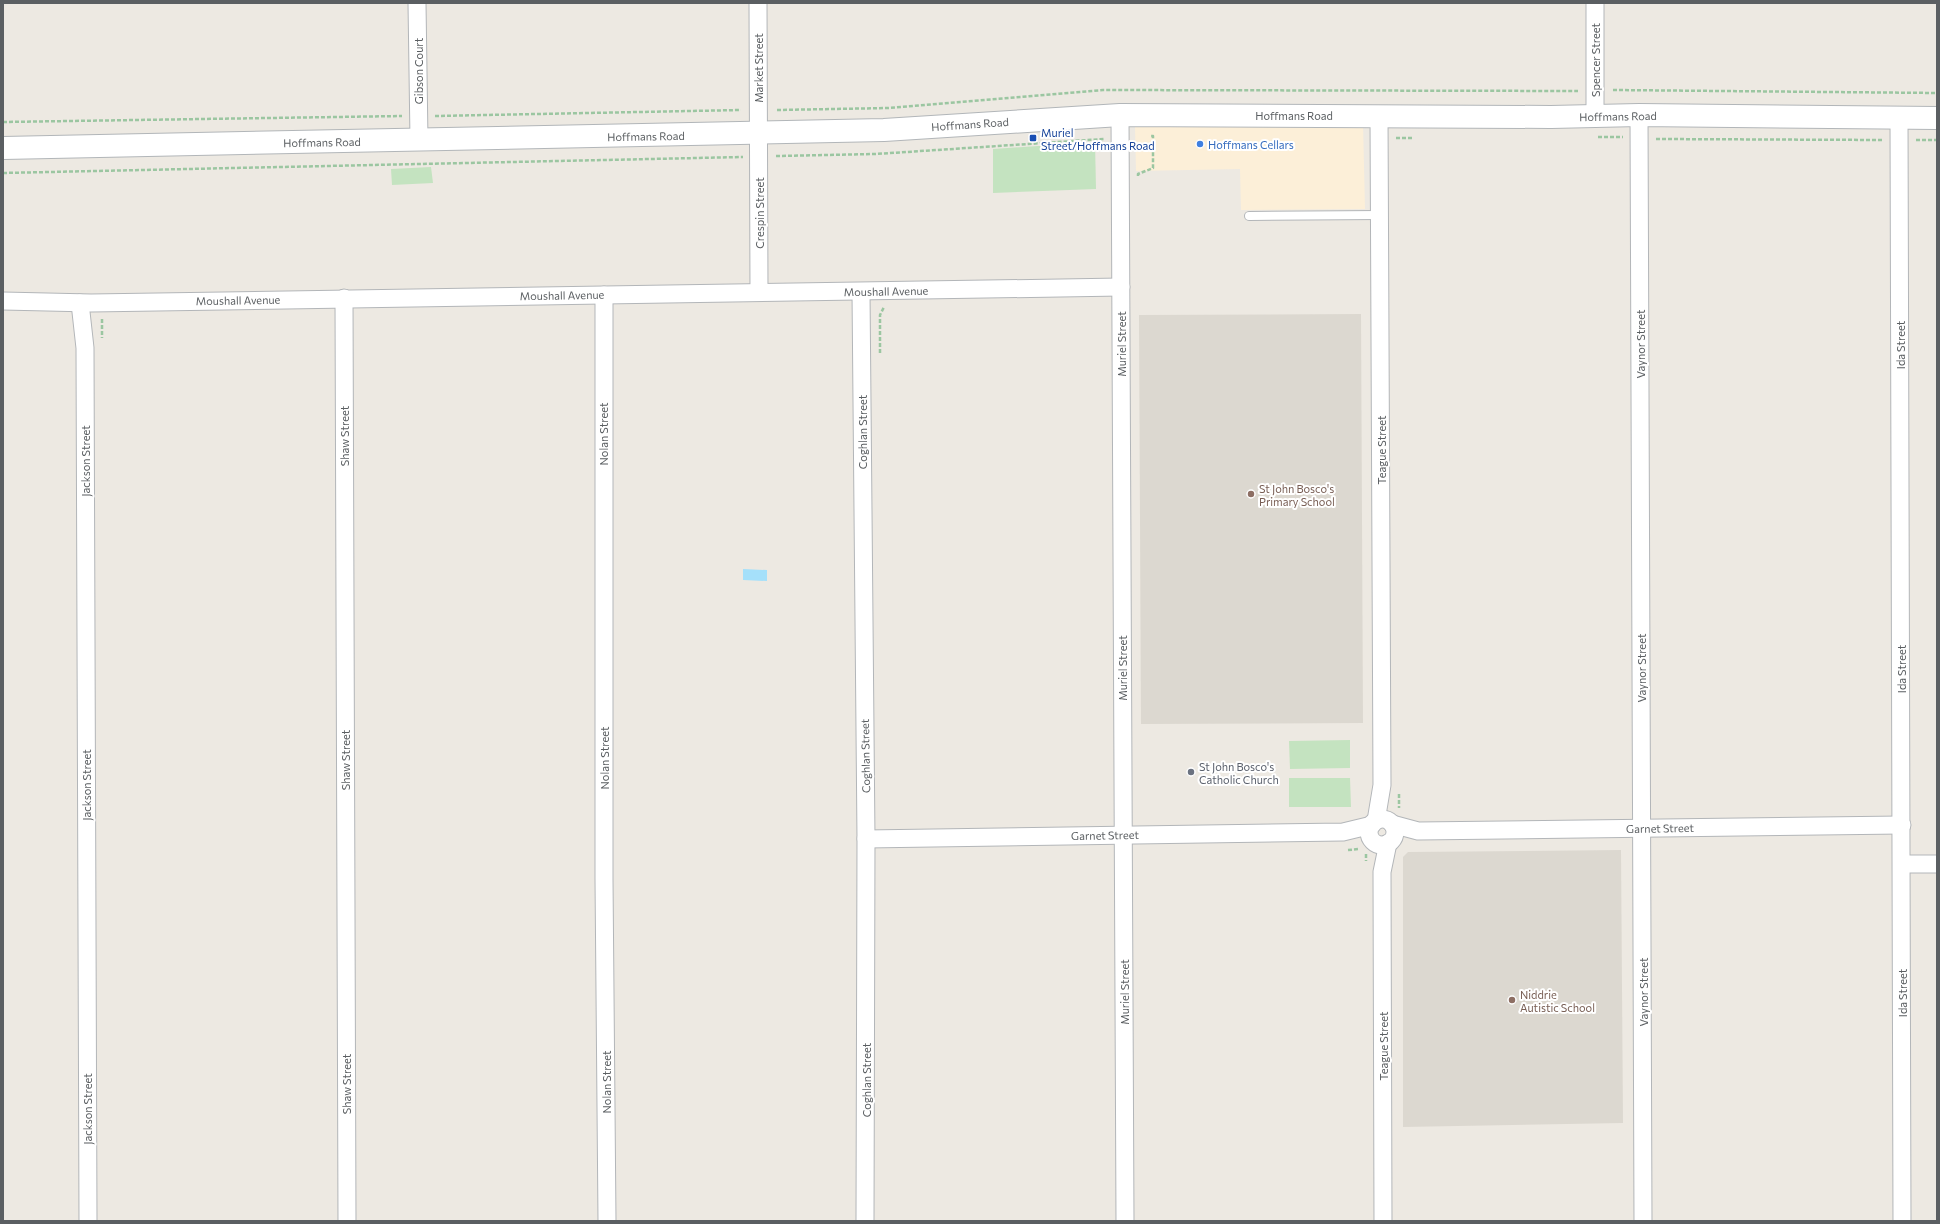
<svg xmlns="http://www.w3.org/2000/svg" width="1940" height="1224" font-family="Commissioner,sans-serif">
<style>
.commercial{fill:#fcefd8}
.education{fill:#dcd8d0}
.park{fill:#c4e3c0}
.water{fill:#a5e0fa}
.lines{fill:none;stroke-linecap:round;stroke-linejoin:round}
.service-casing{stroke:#b3b6b9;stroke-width:10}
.minor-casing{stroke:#b3b6b9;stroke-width:19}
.secondary-casing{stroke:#b2b6b9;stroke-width:24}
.path{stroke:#9bc6a1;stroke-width:2.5;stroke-dasharray:4 2;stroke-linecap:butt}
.service{stroke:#fff;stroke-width:8}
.minor{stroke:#fff;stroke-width:17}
.secondary{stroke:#fff;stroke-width:22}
.transit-dot{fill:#1a4fb4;stroke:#fff;stroke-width:1.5}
.shop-dot{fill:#3f7fe0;stroke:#fff;stroke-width:1.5}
.education-dot{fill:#8d6e63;stroke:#fff;stroke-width:1.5}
.worship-dot{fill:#6b7280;stroke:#fff;stroke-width:1.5}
.labels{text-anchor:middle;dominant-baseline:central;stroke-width:4;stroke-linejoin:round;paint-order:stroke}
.street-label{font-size:11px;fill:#5b5f62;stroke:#fff}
.transit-label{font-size:11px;fill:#164399;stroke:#fff;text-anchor:start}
.shop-label{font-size:11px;fill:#366cbe;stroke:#fff;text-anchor:start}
.education-label{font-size:11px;fill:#785e54;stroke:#fff;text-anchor:start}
.worship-label{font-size:11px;fill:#5b616d;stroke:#fff;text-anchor:start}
</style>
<rect width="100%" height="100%" fill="#ede9e2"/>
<path class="commercial" d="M1363 123 1365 209 1241 210 1240 169 1136 171 1135 127Z"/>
<g class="education">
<path d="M1361 314 1363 723 1141 724 1139 315Z"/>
<path d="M1621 850 1623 1123 1403 1127V857L1408 852Z"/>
</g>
<g class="park">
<path d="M1095 142 1096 189 993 193V149Z"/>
<path d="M431 167 433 183 392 185 391 169Z"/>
<path d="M1350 740V768L1290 769 1289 741Z"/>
<path d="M1289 778H1350L1351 807H1289Z"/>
</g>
<path class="water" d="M743 569 767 570V581L743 580Z"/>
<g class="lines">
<g class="service-casing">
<path id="service" d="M1249 216 1380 215"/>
</g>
<g class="minor-casing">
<g id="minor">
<path d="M417 3 419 140"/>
<path d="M758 3 759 292"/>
<path d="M1595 3V116"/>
<path d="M1120 115 1125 1221"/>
<path d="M1639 115 1643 1221"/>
<path d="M1899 117 1902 1221"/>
<path d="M861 292 866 839 865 1221"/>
<path d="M604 295V879L607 1221"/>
<path d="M344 298 347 1221"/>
<path d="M3 301 91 303 1121 287"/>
<path d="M80 303 85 348 88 1221"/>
<circle cx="1382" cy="832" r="13"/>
<path d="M1376 821 1382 785 1379 115"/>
<path d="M1392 824 1418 831 1902 825"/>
<path d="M866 839 1343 832 1372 825"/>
<path d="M1902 864H1937"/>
<path d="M1383 1221 1382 872 1388 843"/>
</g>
</g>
<g class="secondary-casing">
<path id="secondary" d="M3 148 884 130 1120 115 1551 117 1639 115 1937 118"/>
</g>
<g class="path">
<path d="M1613 90 1937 93"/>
<path d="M777 110 888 108 1103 90 1578 91"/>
<path d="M435 116 741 110"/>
<path d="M3 122 402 116"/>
<path d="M1598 137H1623"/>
<path d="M1396 138H1413"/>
<path d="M1656 139 1883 140"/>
<path d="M1916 140H1937"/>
<path d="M776 156 876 154 1104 139"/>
<path d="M3 173 743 157"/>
<path d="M1138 176V174L1153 168V136H1151"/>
<path d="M102 319V338"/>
<path d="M880 353V315L884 307"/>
<path d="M1399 794V808"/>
<path d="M1348 850 1359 849"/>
<path d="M1366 854V861"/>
</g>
<use href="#service" class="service"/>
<use href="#minor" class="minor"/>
<use href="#secondary" class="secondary"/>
</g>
<rect class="transit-dot" x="1029" y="134" width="8" height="8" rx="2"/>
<circle class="shop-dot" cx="1200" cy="144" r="4"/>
<g class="education-dot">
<circle cx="1251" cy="494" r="4"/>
<circle cx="1512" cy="1000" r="4"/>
</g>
<circle class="worship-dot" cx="1191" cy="772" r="4"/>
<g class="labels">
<g class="street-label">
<text transform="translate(1595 60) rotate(-90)">Spencer Street</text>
<text transform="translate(758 68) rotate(-90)">Market Street</text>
<text transform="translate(418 71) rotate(-90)">Gibson Court</text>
<text x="1294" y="115">Hoffmans Road</text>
<text transform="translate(1618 116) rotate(-1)">Hoffmans Road</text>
<text transform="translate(970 124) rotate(-4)">Hoffmans Road</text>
<text transform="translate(646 136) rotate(-1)">Hoffmans Road</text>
<text transform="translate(322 142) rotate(-1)">Hoffmans Road</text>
<text transform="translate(759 213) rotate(-90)">Crespin Street</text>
<text transform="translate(886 291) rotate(-1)">Moushall Avenue</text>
<text transform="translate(562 295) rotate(-1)">Moushall Avenue</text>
<text transform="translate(238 300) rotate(-1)">Moushall Avenue</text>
<text transform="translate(1121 344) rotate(-90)">Muriel Street</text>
<text transform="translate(1640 344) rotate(-90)">Vaynor Street</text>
<text transform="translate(1900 345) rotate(-90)">Ida Street</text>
<text transform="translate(862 432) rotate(-90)">Coghlan Street</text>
<text transform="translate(603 434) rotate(-90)">Nolan Street</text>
<text transform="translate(344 436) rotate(-90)">Shaw Street</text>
<text transform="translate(1381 450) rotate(-90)">Teague Street</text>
<text transform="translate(85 461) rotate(-90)">Jackson Street</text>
<text transform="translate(1122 668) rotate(-90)">Muriel Street</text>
<text transform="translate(1641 668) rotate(-90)">Vaynor Street</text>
<text transform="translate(1901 669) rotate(-90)">Ida Street</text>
<text transform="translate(865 756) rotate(-91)">Coghlan Street</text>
<text transform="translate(604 758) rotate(-90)">Nolan Street</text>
<text transform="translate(345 760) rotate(-90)">Shaw Street</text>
<text transform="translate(86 785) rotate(-90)">Jackson Street</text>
<text transform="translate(1660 828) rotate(-1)">Garnet Street</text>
<text transform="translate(1105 835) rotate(-1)">Garnet Street</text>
<text transform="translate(1124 992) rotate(-90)">Muriel Street</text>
<text transform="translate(1643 992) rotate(-90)">Vaynor Street</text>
<text transform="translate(1902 993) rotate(-90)">Ida Street</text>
<text transform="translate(1383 1046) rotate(-90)">Teague Street</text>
<text transform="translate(866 1080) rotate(-90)">Coghlan Street</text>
<text transform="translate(606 1082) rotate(-90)">Nolan Street</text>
<text transform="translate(346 1084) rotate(-90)">Shaw Street</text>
<text transform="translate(87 1109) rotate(-90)">Jackson Street</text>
</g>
<g class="transit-label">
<text x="1041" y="132">Muriel<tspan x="1041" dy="13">Street/Hoffmans Road</tspan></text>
</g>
<g class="shop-label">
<text x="1208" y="144">Hoffmans Cellars</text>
</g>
<g class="education-label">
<text x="1259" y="488">St John Bosco's<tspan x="1259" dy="13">Primary School</tspan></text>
<text x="1520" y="994">Niddrie<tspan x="1520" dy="13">Autistic School</tspan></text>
</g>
<g class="worship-label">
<text x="1199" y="766">St John Bosco's<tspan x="1199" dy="13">Catholic Church</tspan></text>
</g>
</g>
<rect width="1940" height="1224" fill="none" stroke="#5b5f62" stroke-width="8"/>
</svg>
